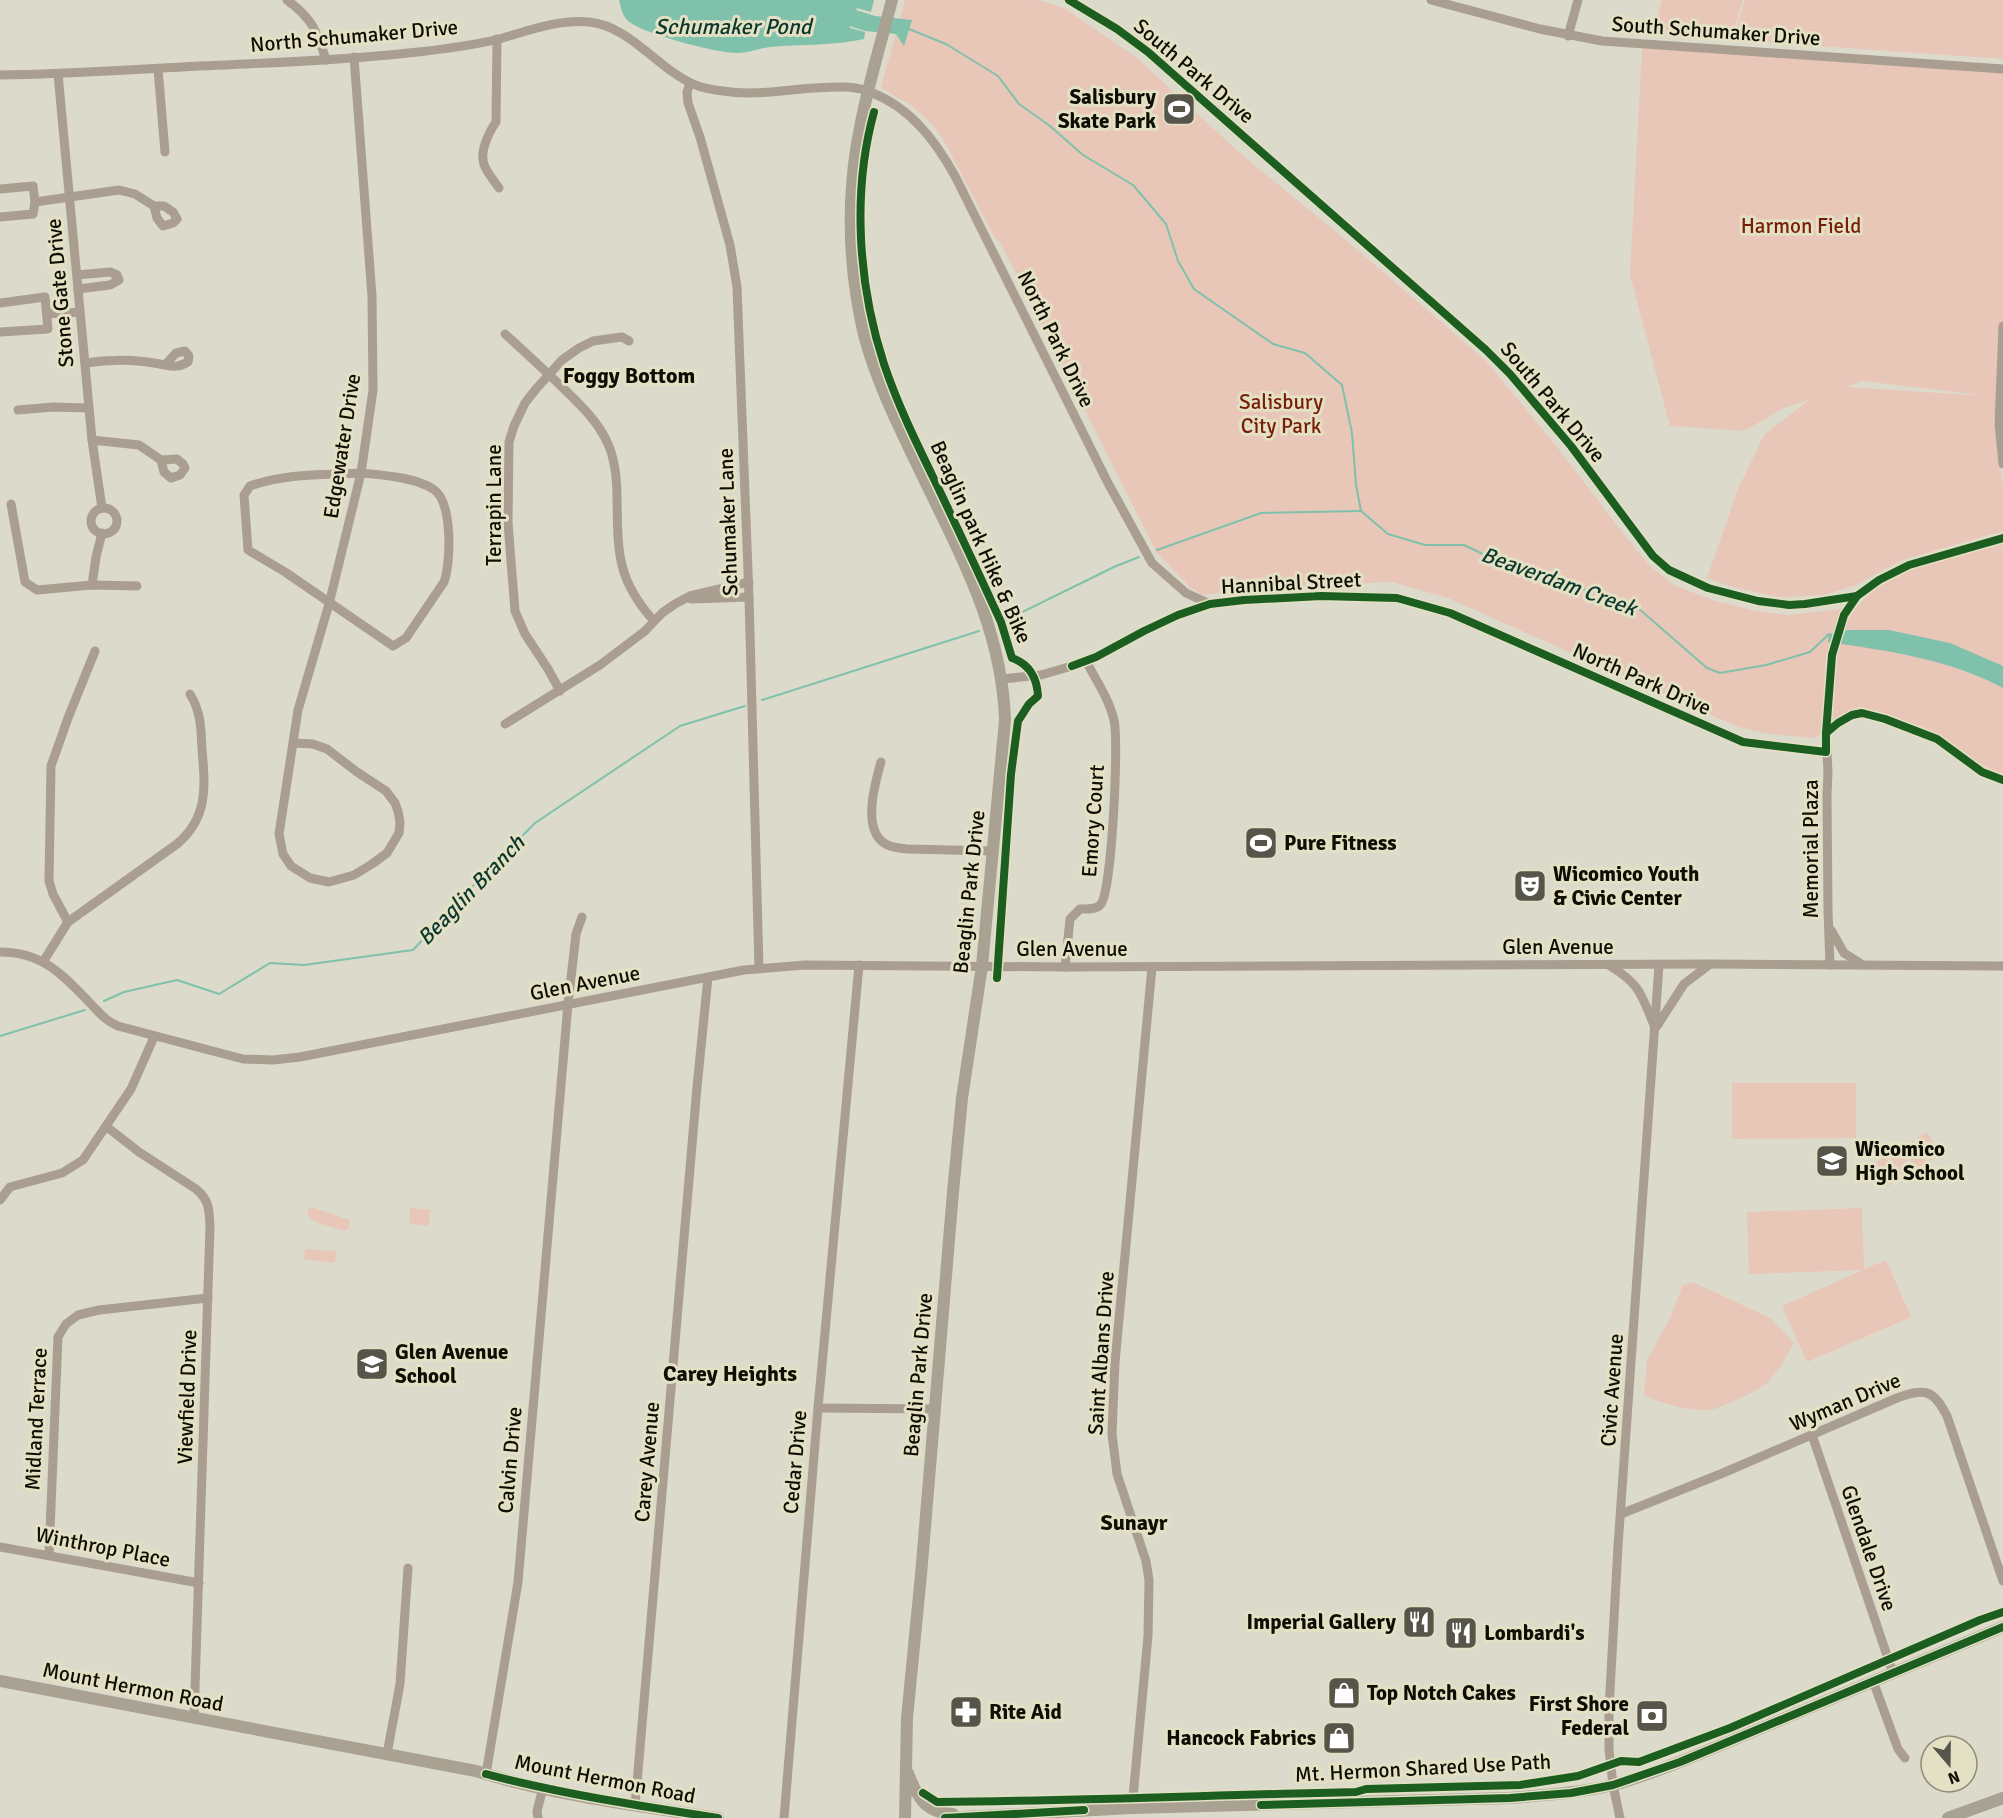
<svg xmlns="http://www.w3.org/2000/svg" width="2003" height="1818" font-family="Signika,sans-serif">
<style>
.green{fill:#e9c7b8;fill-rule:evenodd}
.water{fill:#7fc1aa}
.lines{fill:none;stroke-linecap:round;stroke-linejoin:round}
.stream{stroke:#7fc1aa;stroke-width:2}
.minor{stroke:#a99e90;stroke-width:9}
.major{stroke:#a9a192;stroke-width:12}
.cycleway-casing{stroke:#e3e0c4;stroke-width:11}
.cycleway{stroke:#1b5e20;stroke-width:8}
.labels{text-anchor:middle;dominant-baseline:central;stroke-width:6;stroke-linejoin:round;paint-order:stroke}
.street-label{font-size:21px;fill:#0f0e05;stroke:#e3e0c4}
.poi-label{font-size:21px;font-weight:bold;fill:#0f0e05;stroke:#e3e0c4;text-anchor:start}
.park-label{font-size:21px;fill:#791d07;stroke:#e3e0c4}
.water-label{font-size:22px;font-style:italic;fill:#0b382d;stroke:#e3e0c4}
.neighbourhood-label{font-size:22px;font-weight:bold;fill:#0f0e05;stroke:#e3e0c4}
</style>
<rect width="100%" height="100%" fill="#dcdacb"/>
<g class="green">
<path d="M905 0H1039L1064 8 1136 57 1242 155 1340 235 1485 360 1554 443 1619 528 1650 566 1674 585 1712 600 1757 611 1787 615 1825 611 1858 606 1875 588 1897 575 1925 563 2003 541V777L1972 759 1942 736 1859 707 1815 738 1770 734 1738 727 1448 598 1392 582 1259 588 1202 595 1190 587 1157 553 1000 242 995 238 943 139 927 119 909 104 881 88Z"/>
<path d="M1662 0H1743L1731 39 1652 35Z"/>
<path d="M1745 0H2003V59L1733 40Z"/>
<path d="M1642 48 2003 69V415L1993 418 2003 488V531L1902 560 1856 585 1824 595 1790 597 1773 596 1729 586 1707 578 1738 489 1764 435 1809 400 1784 408 1744 431 1670 426 1630 275ZM1862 381 1973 394V395L1845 387Z"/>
<path d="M1732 1083H1856V1138L1732 1139Z"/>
<path d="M1927 1132 1941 1155 1930 1161 1917 1138Z"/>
<path d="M1913 1140 1927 1163 1916 1169 1902 1147Z"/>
<path d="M1899 1148 1913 1171 1902 1178 1889 1155Z"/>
<path d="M1885 1156 1899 1179 1888 1186 1875 1163Z"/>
<path d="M309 1208H314L350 1220 349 1228 345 1231 313 1221 307 1213Z"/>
<path d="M410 1208 430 1210 429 1226 409 1224Z"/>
<path d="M1862 1208 1864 1269 1886 1260 1911 1317 1807 1362 1782 1306 1863 1270 1749 1274 1747 1212Z"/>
<path d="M305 1249 336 1251 335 1263 304 1259Z"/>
<path d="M1693 1282 1770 1318 1794 1343 1781 1366 1766 1384 1750 1394 1715 1409 1705 1410 1687 1409 1657 1401 1644 1395 1647 1360 1670 1318 1683 1285Z"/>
</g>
<g class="water">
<path d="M619 0H874L871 12 857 8 856 10 875 16 912 20 904 46 896 34 865 31 850 26V28L865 32 864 39C833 46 802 44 771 47 759 48 747 54 735 53 713 52 644 34 628 21 622 15 621 8 619 0Z"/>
<path d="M1849 630H1889L1950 643 2003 666V688C1949 659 1888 651 1828 642L1829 634Z"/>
</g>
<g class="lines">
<g class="stream">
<path d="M909 29 946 44 998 76 1019 104 1050 126 1083 155 1133 185 1166 224 1178 261 1194 289 1273 344 1305 353 1342 385 1352 433 1356 485 1361 511 1388 534 1425 545H1464L1512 568 1549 582 1599 593 1638 608 1707 668 1720 673 1766 665 1810 652 1829 634"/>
<path d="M1157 550 1261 513 1361 511"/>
<path d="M1004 621 1114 567 1139 557"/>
<path d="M762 700 979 631"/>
<path d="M104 1001 124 992 177 980 219 994 270 963 304 965 413 950 467 892 535 823 680 726 745 706"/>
<path d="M0 1036 85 1010"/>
</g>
<g class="minor">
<path d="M287 0C312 18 317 31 326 60"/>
<path d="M1069 0 1117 29 1148 52 1486 350 1510 374 1571 446 1653 556 1669 570 1708 588 1758 601 1789 605 1805 604 1857 596 1879 580 1909 565 2003 538"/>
<path d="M1431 0 1540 29 1602 41 2003 69"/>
<path d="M1568 36 1578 0"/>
<path d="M497 39 496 122C491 129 488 135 485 144 478 164 488 172 499 188"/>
<path d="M158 69 165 152"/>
<path d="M58 74 92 440 102 508"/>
<path d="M0 75C75 74 150 68 225 65 286 62 347 60 408 53 438 50 470 46 499 39 528 31 558 19 589 22 630 26 657 68 693 84 702 88 713 90 723 91 754 96 783 90 814 88 832 87 853 85 870 92 910 107 935 140 955 176L1108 483 1152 563 1186 593 1210 604"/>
<path d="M690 83 687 92 688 103 700 137 730 245 737 287 749 597 759 968"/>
<path d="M0 189 33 186 35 202 33 214 0 217"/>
<path d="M35 202 119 190 135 194 154 206H164L173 212 177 219 173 223 163 226 157 218 154 206"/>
<path d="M77 275 110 272 117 275 119 280 110 285 78 289"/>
<path d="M0 303 45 297 48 329 0 332"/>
<path d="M47 314 80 312"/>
<path d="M2003 326 1999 424 2003 464"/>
<path d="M505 334C523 350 541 367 559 384 577 402 597 419 608 444 615 460 617 480 617 498 618 551 616 579 654 621"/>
<path d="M85 363C111 359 138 359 165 365L176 353 185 351 189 356 188 362C179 367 174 367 165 365"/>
<path d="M18 410 53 407 89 408"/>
<path d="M92 440 139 445 161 460 177 459 183 464 185 468 180 475 171 478 164 472 161 460"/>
<path d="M361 473C381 475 415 477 433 489 453 501 451 563 444 582L406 638 393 646 285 572 248 550 244 495 250 486C286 473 323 475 361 473Z"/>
<path d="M11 504 25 582 37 590 92 585 137 586"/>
<circle cx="104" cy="521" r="13"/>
<path d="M92 585 96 557 102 533"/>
<path d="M691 599 749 597"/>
<path d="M1002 679 1041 675 1072 666 1096 657 1144 631 1178 615 1210 604 1244 600 1321 596 1397 598 1450 613 1743 742 1826 752"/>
<path d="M560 691 548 669 525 634 515 611 508 523 509 442 514 426 525 403 536 389 562 360 579 348 593 341 622 337 629 341"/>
<path d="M505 724 600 665 645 631 662 613 675 604 690 596 749 582"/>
<path d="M1826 733 1838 723 1852 715 1862 713 1885 719 1937 739 1982 772 2003 780"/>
<path d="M294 743 313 744 327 749 357 772 386 791 395 803 398 811 400 822 399 833 387 853 372 864 354 875 329 882 310 878 291 866 283 854 279 834 298 710 329 604 361 473 373 390 372 296 354 57"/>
<path d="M881 762C875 783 862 828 884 843 891 848 899 848 907 849L992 851"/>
<path d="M68 922 53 894 49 881 51 766 68 718 95 651"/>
<path d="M1831 930 1844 953 1860 963"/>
<path d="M0 952C42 952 62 974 89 1002 98 1011 105 1021 118 1026L243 1059 273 1060 300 1057 744 970 805 965 1065 967 1710 964 2003 966"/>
<path d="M43 962 68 922 177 844C209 817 205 786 202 749 201 728 201 712 190 694"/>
<path d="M1830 965 1828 910 1827 795 1828 773 1826 733 1832 655 1844 615 1857 596"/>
<path d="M1610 966C1640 984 1641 994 1654 1025"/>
<path d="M1065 967 1070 919 1080 909C1086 909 1097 910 1101 904 1112 889 1119 741 1114 720 1109 699 1096 680 1086 661"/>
<path d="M1657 1026 1684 984 1709 965"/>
<path d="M107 1127 139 1152 196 1189C210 1201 209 1209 210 1227L194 1719"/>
<path d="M0 1200 10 1187 62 1173 83 1160 131 1089 154 1037"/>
<path d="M818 1408 934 1409"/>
<path d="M1812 1435 1893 1673"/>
<path d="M1621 1514 1723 1473 1897 1398C1925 1388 1933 1389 1947 1416L2003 1581"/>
<path d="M0 1547 199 1583"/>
<path d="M49 1555 58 1337 66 1324 78 1315 99 1310 208 1298"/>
<path d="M1873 1681 1898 1749 1905 1758"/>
<path d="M387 1754 400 1684 408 1568"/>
<path d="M486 1774 518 1582 568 1004 576 934 582 917"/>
<path d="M635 1806 697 1087 708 977"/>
<path d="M1132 1808 1148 1636 1149 1580 1146 1561 1117 1474 1112 1434 1115 1362 1152 967"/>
<path d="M538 1818 537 1811 543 1788"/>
<path d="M784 1818 818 1408 859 965"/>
<path d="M1620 1818 1613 1785 1609 1750V1709L1618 1546 1659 965"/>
</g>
<g class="major">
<path d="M892 0C879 50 864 99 856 150 847 210 850 275 864 335 877 384 901 431 923 477 961 556 1002 629 1005 720L982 966 962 1098 953 1192 921 1575 907 1718 905 1818"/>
<path d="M0 1681 476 1771C552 1795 639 1806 718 1818"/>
<path d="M908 1773C917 1797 925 1813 953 1814"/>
<path d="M945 1818 1132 1808 1510 1798C1545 1795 1580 1793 1613 1785 1636 1779 1658 1770 1680 1762L2003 1627"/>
<path d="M1948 1818 2003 1798"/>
</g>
<g class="cycleway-casing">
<g id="cycleway">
<path d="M1069 0 1117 29 1148 52 1486 350 1510 374 1571 446 1653 556 1669 570 1708 588 1758 601 1789 605 1805 604 1857 596 1879 580 1909 565 2003 538"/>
<path d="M874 112C852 192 858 285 884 364 897 403 915 440 933 477 956 525 979 574 1001 622L1012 658C1029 664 1037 678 1038 696L1029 704 1018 721 1011 774 997 978"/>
<path d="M1072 666 1096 657 1144 631 1178 615 1210 604 1244 600 1321 596 1397 598 1450 613 1743 742 1826 752V733L1832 655 1844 615 1857 596"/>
<path d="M1826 733 1838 723 1852 715 1862 713 1885 719 1937 739 1982 772 2003 780"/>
<path d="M486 1774C562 1794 640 1806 718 1818"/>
<path d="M923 1793 937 1802C1077 1801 1216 1795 1356 1792L1366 1789 1520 1785 1578 1776 1621 1761 1639 1762 1730 1728 1980 1620 2003 1612"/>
<path d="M1261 1805 1510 1798 1571 1793 1613 1785 1680 1762 2003 1627"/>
<path d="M945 1818 1084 1810"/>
</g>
</g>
<use href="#cycleway" class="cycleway"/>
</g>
<defs>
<g id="stadium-square" transform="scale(1.725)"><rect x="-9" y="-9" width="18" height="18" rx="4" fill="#57554a" stroke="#e3e0c4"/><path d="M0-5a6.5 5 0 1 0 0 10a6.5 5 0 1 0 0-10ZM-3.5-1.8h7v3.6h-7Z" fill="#fff"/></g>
<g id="theatre-square" transform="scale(1.725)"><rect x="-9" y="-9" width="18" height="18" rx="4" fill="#57554a" stroke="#e3e0c4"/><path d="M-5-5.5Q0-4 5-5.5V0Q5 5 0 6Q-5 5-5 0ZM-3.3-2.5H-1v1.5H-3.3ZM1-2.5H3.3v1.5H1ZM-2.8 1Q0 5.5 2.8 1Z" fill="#fff"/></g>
<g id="school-square" transform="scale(1.725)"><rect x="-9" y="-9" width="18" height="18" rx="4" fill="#57554a" stroke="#e3e0c4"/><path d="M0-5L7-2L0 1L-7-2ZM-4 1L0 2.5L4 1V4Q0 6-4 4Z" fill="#fff"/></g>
<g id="restaurant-square" transform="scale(1.725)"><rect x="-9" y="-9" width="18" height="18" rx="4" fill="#57554a" stroke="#e3e0c4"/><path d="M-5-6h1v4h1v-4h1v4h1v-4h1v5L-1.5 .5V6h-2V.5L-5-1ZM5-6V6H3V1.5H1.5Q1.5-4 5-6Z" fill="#fff"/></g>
<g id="shop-square" transform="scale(1.725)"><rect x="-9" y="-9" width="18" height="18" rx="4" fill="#57554a" stroke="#e3e0c4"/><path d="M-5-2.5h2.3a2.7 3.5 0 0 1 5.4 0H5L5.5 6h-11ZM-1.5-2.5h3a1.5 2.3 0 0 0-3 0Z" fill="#fff"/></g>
<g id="pharmacy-square" transform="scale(1.725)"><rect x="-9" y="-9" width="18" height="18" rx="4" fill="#57554a" stroke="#e3e0c4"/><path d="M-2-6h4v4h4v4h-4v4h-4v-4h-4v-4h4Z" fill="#fff"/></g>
<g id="bank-square" transform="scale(1.725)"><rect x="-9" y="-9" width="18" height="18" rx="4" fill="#57554a" stroke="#e3e0c4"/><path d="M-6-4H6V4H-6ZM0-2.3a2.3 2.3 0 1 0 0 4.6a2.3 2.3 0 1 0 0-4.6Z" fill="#fff"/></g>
</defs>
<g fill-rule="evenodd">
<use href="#stadium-square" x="1179" y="109"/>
<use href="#stadium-square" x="1261" y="843"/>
<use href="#theatre-square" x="1530" y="886"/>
<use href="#school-square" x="1832" y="1161"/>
<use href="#school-square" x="372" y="1364"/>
<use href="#restaurant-square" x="1419" y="1622"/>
<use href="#restaurant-square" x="1461" y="1633"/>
<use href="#shop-square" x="1344" y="1693"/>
<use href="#pharmacy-square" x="966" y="1712"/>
<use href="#bank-square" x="1652" y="1716"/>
<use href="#shop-square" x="1339" y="1738"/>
</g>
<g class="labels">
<g class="street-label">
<text transform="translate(1716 31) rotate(4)">South Schumaker Drive</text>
<text transform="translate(354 36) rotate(-5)">North Schumaker Drive</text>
<text transform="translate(1194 71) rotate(40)">South Park Drive</text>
<text transform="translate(60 293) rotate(-95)">Stone Gate Drive</text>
<text transform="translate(1056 339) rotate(64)">North Park Drive</text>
<text transform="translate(1553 402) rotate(50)">South Park Drive</text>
<text transform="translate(342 446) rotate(-81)">Edgewater Drive</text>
<text transform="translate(494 505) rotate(-90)">Terrapin Lane</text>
<text transform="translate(728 522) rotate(-92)">Schumaker Lane</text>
<text transform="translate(981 542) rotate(66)">Beaglin park Hike &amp; Bike</text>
<text transform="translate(1291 583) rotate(-3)">Hannibal Street</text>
<text transform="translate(1642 679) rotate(24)">North Park Drive</text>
<text transform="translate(1093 821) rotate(-86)">Emory Court</text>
<text transform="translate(1811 849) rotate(-90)">Memorial Plaza</text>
<text transform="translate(969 892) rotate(-84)">Beaglin Park Drive</text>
<text x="1558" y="947">Glen Avenue</text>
<text x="1072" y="949">Glen Avenue</text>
<text transform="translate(585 983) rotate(-11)">Glen Avenue</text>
<text transform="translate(1101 1353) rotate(-86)">Saint Albans Drive</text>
<text transform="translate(918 1375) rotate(-85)">Beaglin Park Drive</text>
<text transform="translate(1612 1390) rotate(-86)">Civic Avenue</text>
<text transform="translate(187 1397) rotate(-88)">Viewfield Drive</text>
<text transform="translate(1845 1402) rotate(-23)">Wyman Drive</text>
<text transform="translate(36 1419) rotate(-87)">Midland Terrace</text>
<text transform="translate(510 1460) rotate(-85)">Calvin Drive</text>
<text transform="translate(647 1462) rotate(-85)">Carey Avenue</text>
<text transform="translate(795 1462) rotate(-85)">Cedar Drive</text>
<text transform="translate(103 1547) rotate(11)">Winthrop Place</text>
<text transform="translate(1869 1548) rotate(71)">Glendale Drive</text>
<text transform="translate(133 1687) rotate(11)">Mount Hermon Road</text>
<text transform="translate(1423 1768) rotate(-3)">Mt. Hermon Shared Use Path</text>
<text transform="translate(605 1779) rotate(11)">Mount Hermon Road</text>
</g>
<g class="poi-label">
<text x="1156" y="97" text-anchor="end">Salisbury<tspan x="1156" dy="24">Skate Park</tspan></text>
<text x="1284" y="843">Pure Fitness</text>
<text x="1553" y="874">Wicomico Youth<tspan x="1553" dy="24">&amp; Civic Center</tspan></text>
<text x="1855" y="1149">Wicomico<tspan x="1855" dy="24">High School</tspan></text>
<text x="395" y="1352">Glen Avenue<tspan x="395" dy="24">School</tspan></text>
<text x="1396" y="1622" text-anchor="end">Imperial Gallery</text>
<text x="1484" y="1633">Lombardi's</text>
<text x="1367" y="1693">Top Notch Cakes</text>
<text x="1629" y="1704" text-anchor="end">First Shore<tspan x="1629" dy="24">Federal</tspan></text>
<text x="989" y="1712">Rite Aid</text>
<text x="1316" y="1738" text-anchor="end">Hancock Fabrics</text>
</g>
<g class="park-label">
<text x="1801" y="226">Harmon Field</text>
<text x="1281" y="402">Salisbury<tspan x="1281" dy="24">City Park</tspan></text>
</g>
<g class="water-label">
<text x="733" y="26">Schumaker Pond</text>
<text transform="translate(1559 581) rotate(20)">Beaverdam Creek</text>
<text transform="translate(471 890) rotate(-46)">Beaglin Branch</text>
</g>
<g class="neighbourhood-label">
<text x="629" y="375">Foggy Bottom</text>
<text x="730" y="1373">Carey Heights</text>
<text x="1134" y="1522">Sunayr</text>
</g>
</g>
<g transform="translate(1949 1764) rotate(160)"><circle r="28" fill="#e3e0c4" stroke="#8e8c78" stroke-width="1.5"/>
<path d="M0-4.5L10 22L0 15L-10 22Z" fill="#57554a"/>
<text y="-9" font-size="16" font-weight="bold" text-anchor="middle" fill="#0f0e05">N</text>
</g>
</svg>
